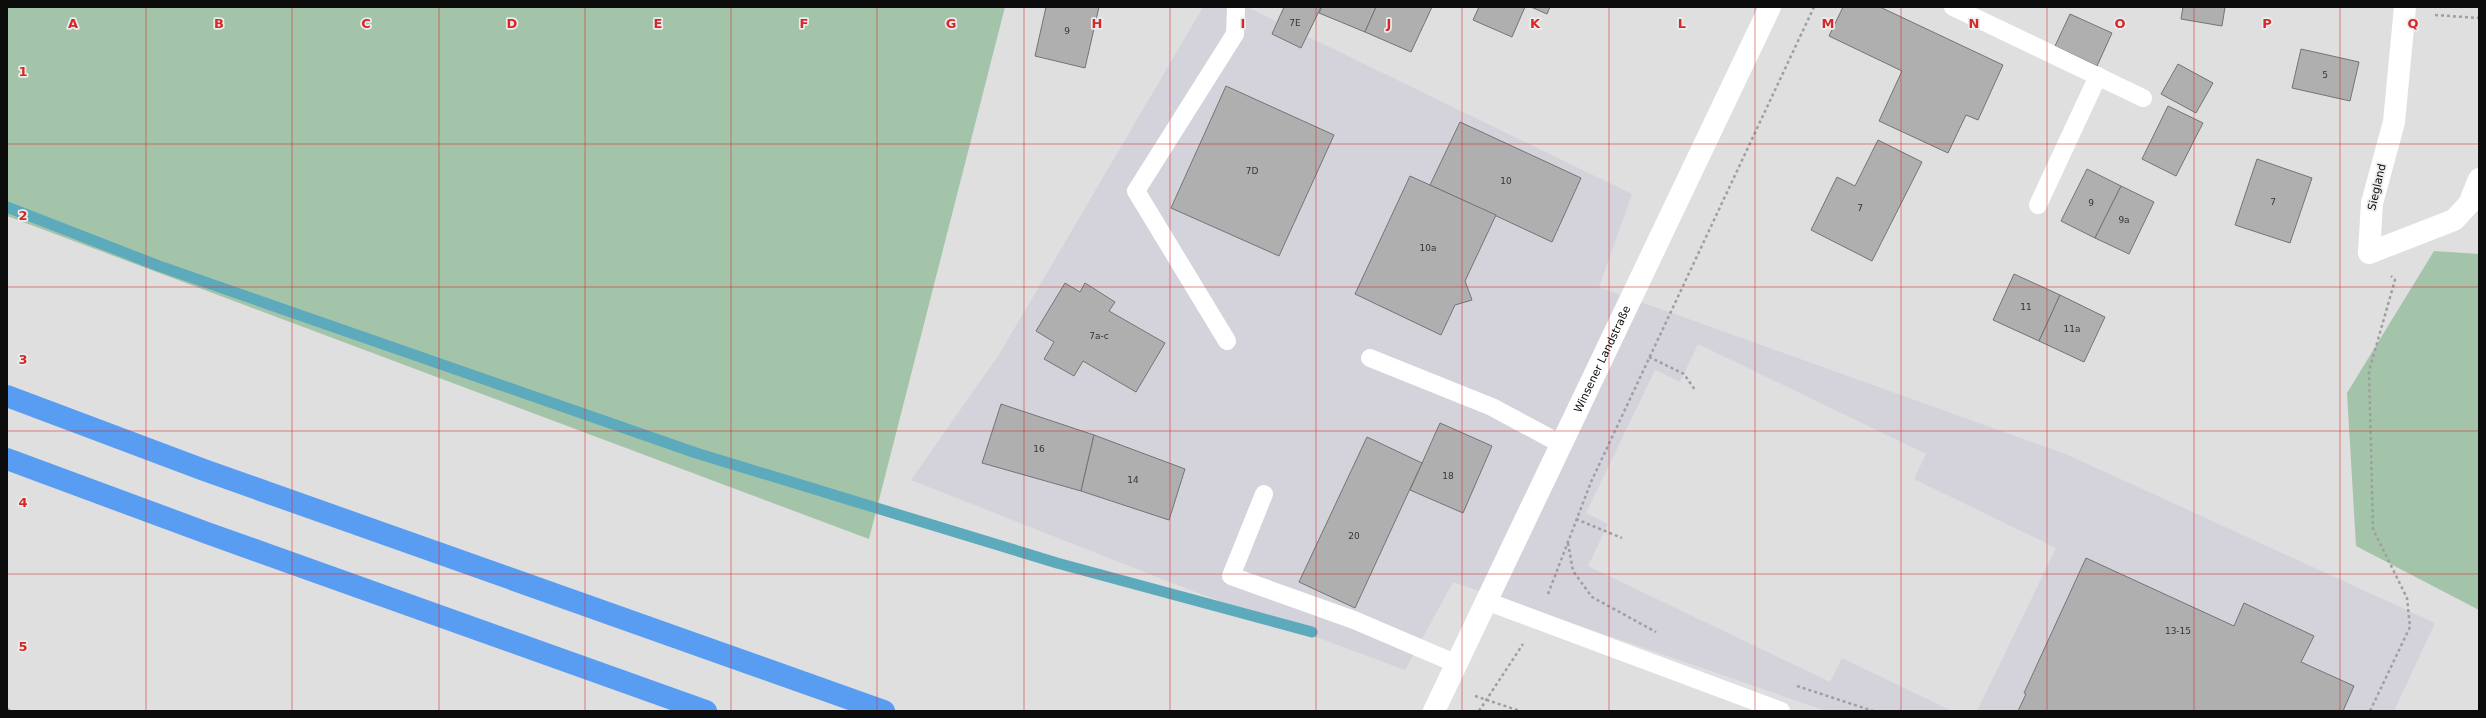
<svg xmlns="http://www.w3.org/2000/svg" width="2486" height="718" font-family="'DejaVu Sans',sans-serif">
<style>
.built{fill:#d4d3dc}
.green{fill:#a3c4a8}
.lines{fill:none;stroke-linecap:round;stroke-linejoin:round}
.stream{stroke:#5daabd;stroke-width:11}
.building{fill:#b0afaf;stroke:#757474}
.path{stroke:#9f9fa0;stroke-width:2.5;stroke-dasharray:3 3;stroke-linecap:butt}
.service{stroke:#fff;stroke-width:18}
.minor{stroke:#fff;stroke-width:22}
.secondary{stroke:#fff;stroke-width:22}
.motorway{stroke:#589df1;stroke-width:22}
.grid{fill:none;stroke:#d62828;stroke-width:1;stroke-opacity:0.55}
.labels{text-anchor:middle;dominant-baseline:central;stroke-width:3.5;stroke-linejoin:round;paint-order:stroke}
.number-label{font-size:9px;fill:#353535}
.street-label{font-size:11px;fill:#0c0c0c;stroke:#ececed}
.grid-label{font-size:13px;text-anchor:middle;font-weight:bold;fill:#d62828;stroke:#ececed;stroke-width:3.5;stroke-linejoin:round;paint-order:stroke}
</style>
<rect width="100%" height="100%" fill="#dfdfe0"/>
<path class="built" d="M1203 7H1247L1632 194 1599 287 2068 455 2435 623 2394 711H2343L2354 686 2301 662 2313 636 2245 604 2234 626 2086 558 2024 693 2026 694 2018 711H1977L2056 548 1914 479 1926 454 1698 344 1680 382 1655 370 1586 513 1608 524 1588 566 1830 682 1842 658 1952 711H1826L1453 582 1405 670 1190 590 911 480 1000 353Z"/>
<g class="green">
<path d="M7 7H1005L869 539 7 216Z"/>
<path d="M2434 251 2479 254V610L2356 546 2347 393Z"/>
</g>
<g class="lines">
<path class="stream" d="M7 207 159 266 696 453 1057 563 1312 632"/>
</g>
<g class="building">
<path d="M1046 7H1099L1085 68 1035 56Z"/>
<path d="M1284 7H1321L1301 48 1272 34Z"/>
<path d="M1322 7H1376L1365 32 1319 13Z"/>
<path d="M1376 7H1432L1411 52 1365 32Z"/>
<path d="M1479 7H1525L1512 37 1473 20Z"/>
<path d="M1531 7H1550L1547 14Z"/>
<path d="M1843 7H1880L2003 65 1978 120 1966 115 1948 153 1879 121 1902 71 1829 36Z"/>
<path d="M2183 7H2225L2222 26 2181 19Z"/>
<path d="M2070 14 2112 33 2097 66 2055 46Z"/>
<path d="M2301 49 2359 62 2350 101 2292 88Z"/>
<path d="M2178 64 2213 83 2196 113 2161 94Z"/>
<path d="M1226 86 1334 135 1279 256 1171 208Z"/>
<path d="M2168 106 2203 123 2176 176 2142 159Z"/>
<path d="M1460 122 1581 178 1552 242 1430 185Z"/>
<path d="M1878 140 1922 162 1872 261 1811 230 1837 177 1855 186Z"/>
<path d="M2257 159 2312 178 2290 243 2235 225Z"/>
<path d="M2087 169 2121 186 2095 238 2061 221Z"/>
<path d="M1410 176 1496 215 1465 281 1472 300 1455 305 1441 335 1355 294Z"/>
<path d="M2121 186 2154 202 2129 254 2095 238Z"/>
<path d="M2014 274 2060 295 2039 341 1993 320Z"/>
<path d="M1065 283 1080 292 1085 283 1115 302 1109 311 1165 343 1136 392 1083 361 1074 376 1044 359 1054 342 1036 331Z"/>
<path d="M2060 295 2105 317 2084 362 2039 341Z"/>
<path d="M1001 404 1094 435 1081 491 982 463Z"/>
<path d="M1440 423 1492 446 1463 513 1410 490Z"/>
<path d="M1094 435 1185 469 1169 520 1081 491Z"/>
<path d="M1367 437 1422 463 1355 608 1299 582Z"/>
<path d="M2086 558 2234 626 2244 603 2314 636 2301 662 2354 686 2343 711H2018L2026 694 2024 693Z"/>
</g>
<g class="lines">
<g class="path">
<path d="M2435 15 2479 18"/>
<path d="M1649 357 1684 374 1695 390"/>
<path d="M1576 519 1622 538"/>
<path d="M1568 543 1573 571 1592 597 1656 632"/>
<path d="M1548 594 1591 482 1814 7"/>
<path d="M1797 686 1873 711"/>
<path d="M1475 696 1520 711"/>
<path d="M7 709 12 711"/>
<path d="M1479 711 1523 644"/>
<path d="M2370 711 2410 627 2407 598 2373 529 2369 371 2395 280 2391 276"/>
</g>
<g class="service">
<path d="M1953 7 2143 98"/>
<path d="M2038 205 2098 76"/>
<path d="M1227 341 1136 191 1235 34 1236 7"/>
<path d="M1370 358 1492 407 1561 444"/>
<path d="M1264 494 1231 576 1354 620 1457 664"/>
<path d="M1486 601 1781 711"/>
</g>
<path class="minor" d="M2405 7 2394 122 2372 203 2369 253 2454 220 2469 204 2479 179"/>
<path class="secondary" id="s1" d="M1434 711 1770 7"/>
<g class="motorway">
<path d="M7 396 204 470 884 711"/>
<path d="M7 459 207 533 706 711"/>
</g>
</g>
<path class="grid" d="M146 7V711M292 7V711M439 7V711M585 7V711M731 7V711M877 7V711M1024 7V711M1170 7V711M1316 7V711M1462 7V711M1609 7V711M1755 7V711M1901 7V711M2047 7V711M2194 7V711M2340 7V711M7 144H2479M7 287H2479M7 431H2479M7 574H2479"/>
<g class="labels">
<g class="number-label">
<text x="1295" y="23">7E</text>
<text x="1067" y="31">9</text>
<text x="2325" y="75">5</text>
<text x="1252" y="171">7D</text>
<text x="1506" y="181">10</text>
<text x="2273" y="202">7</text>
<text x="2091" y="203">9</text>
<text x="1860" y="208">7</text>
<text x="2124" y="220">9a</text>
<text x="1428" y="248">10a</text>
<text x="2026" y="307">11</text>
<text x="2072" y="329">11a</text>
<text x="1099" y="336">7a-c</text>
<text x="1039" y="449">16</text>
<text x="1448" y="476">18</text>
<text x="1133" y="480">14</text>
<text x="1354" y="536">20</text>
<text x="2178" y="631">13-15</text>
</g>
<g class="street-label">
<text transform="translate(2377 187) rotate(-77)">Siegland</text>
<text stroke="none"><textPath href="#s1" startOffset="390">Winsener Landstraße</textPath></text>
</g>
</g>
<g class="grid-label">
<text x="73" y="28">A</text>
<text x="219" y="28">B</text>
<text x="366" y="28">C</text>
<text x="512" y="28">D</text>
<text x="658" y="28">E</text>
<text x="804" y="28">F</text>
<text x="951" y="28">G</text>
<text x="1097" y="28">H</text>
<text x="1243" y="28">I</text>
<text x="1389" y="28">J</text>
<text x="1535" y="28">K</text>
<text x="1682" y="28">L</text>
<text x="1828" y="28">M</text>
<text x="1974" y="28">N</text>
<text x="2120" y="28">O</text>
<text x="2267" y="28">P</text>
<text x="2413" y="28">Q</text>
<text x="23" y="76">1</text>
<text x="23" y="220">2</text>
<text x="23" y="364">3</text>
<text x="23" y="507">4</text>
<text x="23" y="651">5</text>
</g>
<rect width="2486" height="718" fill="none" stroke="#0c0c0c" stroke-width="16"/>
</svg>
